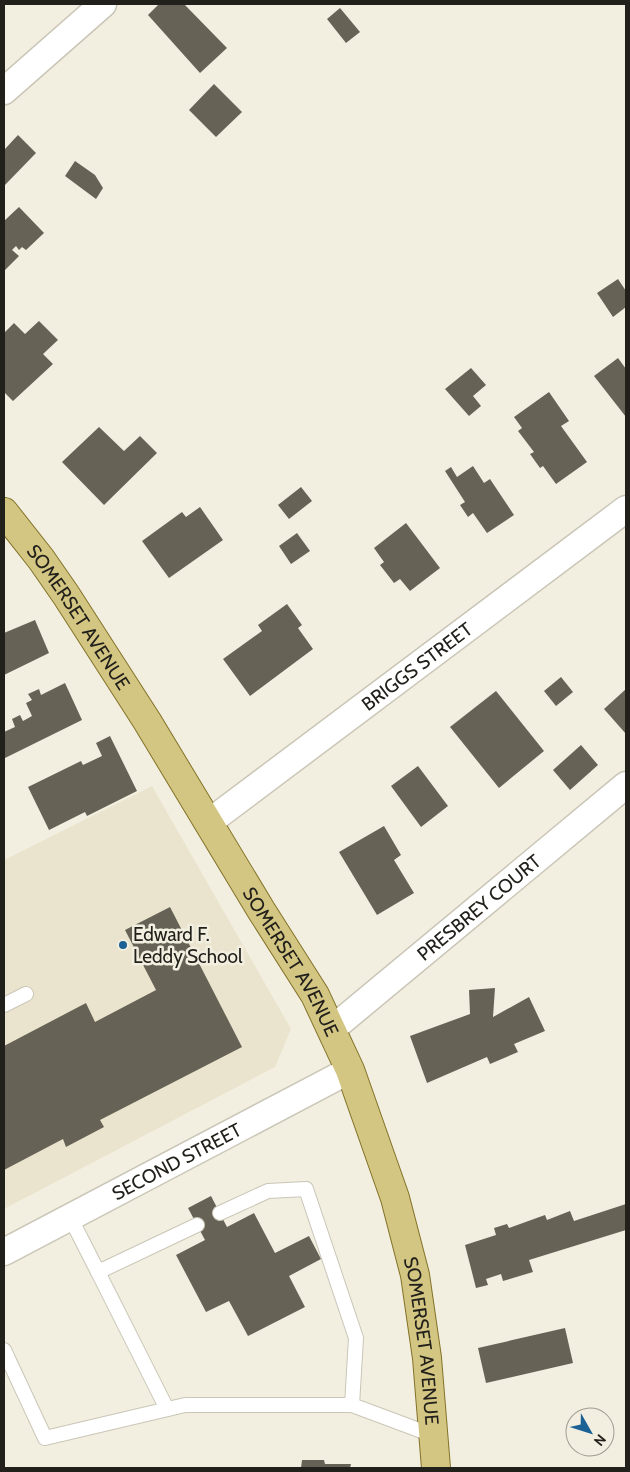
<svg xmlns="http://www.w3.org/2000/svg" width="630" height="1472" font-family="Cabin,sans-serif">
<style>
.built{fill:#eae4ce}
.building{fill:#666356}
.lines{fill:none;stroke-linecap:round;stroke-linejoin:round}
.lane-casing{stroke:#cac6b7;stroke-width:16}
.street-casing{stroke:#cac6b7;stroke-width:29}
.primary-casing{stroke:#827228;stroke-width:30}
.lane{stroke:#fff;stroke-width:14}
.street{stroke:#fff;stroke-width:26}
.primary{stroke:#d3c582;stroke-width:28}
.poi-dot{fill:#1c6195;stroke:#f3efe0;stroke-width:2}
.labels{text-anchor:middle;dominant-baseline:central;stroke-width:5;stroke-linejoin:round;paint-order:stroke}
.street-label{font-size:19px;fill:#22201b;stroke:#f3efe0}
.poi-label{font-size:19px;fill:#22201b;stroke:#f3efe0;text-anchor:start}
</style>
<rect width="100%" height="100%" fill="#f3efe0"/>
<path class="built" d="M152 786 291 1029 275 1067 4 1209V860Z"/>
<g class="building">
<path d="M159 4H184L227 48 200 73 148 15Z"/>
<path d="M340 8 360 32 346 43 327 19Z"/>
<path d="M214 84 242 112 216 137 189 110Z"/>
<path d="M18 135 36 153 4 186V150Z"/>
<path d="M75 161 95 175 103 188 96 199 65 176Z"/>
<path d="M19 207 44 233 26 250 22 247 19 250 16 246 12 250 19 256 4 271V221Z"/>
<path d="M618 279 626 291V307L613 317 597 293Z"/>
<path d="M39 321 58 340 43 354 53 364 13 401 4 392V333L14 323 25 334Z"/>
<path d="M618 358 626 369V417L594 376Z"/>
<path d="M471 368 486 385 473 396 481 406 469 416 445 389Z"/>
<path d="M549 392 569 421 561 426 587 462 556 484 543 466 540 468 530 454 534 452 518 431 522 428 514 417Z"/>
<path d="M99 427 124 451 140 436 157 453 104 505 62 462Z"/>
<path d="M473 466 484 483 490 479 514 515 487 533 473 513 468 517 460 505 465 502 445 471 451 467 457 477Z"/>
<path d="M301 487 312 501 289 519 278 505Z"/>
<path d="M200 507 223 540 169 578 142 541 182 512 186 517Z"/>
<path d="M406 523 440 568 410 591 400 579 394 583 380 565 384 562 374 548Z"/>
<path d="M297 533 310 551 291 564 279 546Z"/>
<path d="M287 604 302 625 298 628 313 649 250 696 223 659 262 631 258 625Z"/>
<path d="M35 620 49 653 4 675V633Z"/>
<path d="M561 677 573 692 556 706 544 691Z"/>
<path d="M65 683 82 720 5 758 4 732 15 727 12 719 20 715 23 721 32 716 26 703 32 700 28 694 39 689 41 695Z"/>
<path d="M626 689V734L604 709Z"/>
<path d="M496 691 544 751 499 788 450 727Z"/>
<path d="M110 736 137 791 87 816 85 812 49 830 28 787 81 761 83 765 102 756 96 743Z"/>
<path d="M581 745 598 765 570 790 553 770Z"/>
<path d="M418 766 448 806 421 827 391 786Z"/>
<path d="M384 826 401 855 394 860 414 893 377 915 339 852Z"/>
<path d="M170 907 242 1047 100 1120 104 1127 66 1147 63 1139 4 1170V1046L86 1003 95 1022 156 990 125 930Z"/>
<path d="M495 988 493 1017 529 997 545 1031 514 1044 518 1052 490 1064 487 1057 427 1083 410 1036 470 1014 469 990Z"/>
<path d="M211 1196 227 1227 254 1213 275 1253 309 1236 321 1259 289 1276 305 1307 248 1336 229 1301 206 1312 176 1255 205 1240 188 1208Z"/>
<path d="M626 1204V1230L529 1260 533 1272 503 1281 501 1274 486 1279 488 1285 476 1288 465 1245 496 1235 494 1228 507 1224 509 1228 545 1215 547 1220 570 1211 574 1221Z"/>
<path d="M565 1328 573 1363 486 1383 478 1348Z"/>
<path d="M302 1460H324L325 1464H351L350 1468H301Z"/>
</g>
<g class="lines">
<g class="lane-casing">
<g id="lane">
<path d="M4 1005 26 994"/>
<path d="M220 1213 268 1191 306 1189 356 1338 352 1405"/>
<path d="M70 1217 98 1272 197 1225"/>
<path d="M98 1272 167 1409"/>
<path d="M4 1350 45 1438 185 1405H352L435 1436"/>
</g>
</g>
<g class="street-casing">
<g id="street">
<path d="M4 91 103 4"/>
<path id="s1" d="M208 823 626 509"/>
<path id="s2" d="M331 1030 626 785"/>
<path id="s3" d="M4 1252 350 1070"/>
</g>
</g>
<g class="primary-casing">
<g id="primary">
<path id="s4" d="M4 512 41 559 66 595 147 721 261 910 315 995 350 1070 395 1198 415 1275 427 1358 436 1468"/>
</g>
</g>
<use href="#lane" class="lane"/>
<use href="#street" class="street"/>
<use href="#primary" class="primary"/>
</g>
<circle class="poi-dot" cx="123" cy="945" r="5"/>
<g class="labels">
<g class="street-label">
<text stroke="none"><textPath href="#s4" startOffset="129">SOMERSET AVENUE</textPath></text>
<text stroke="none"><textPath href="#s1" startOffset="261">BRIGGS STREET</textPath></text>
<text stroke="none"><textPath href="#s2" startOffset="192">PRESBREY COURT</textPath></text>
<text stroke="none"><textPath href="#s4" startOffset="534">SOMERSET AVENUE</textPath></text>
<text stroke="none"><textPath href="#s3" startOffset="195">SECOND STREET</textPath></text>
<text stroke="none"><textPath href="#s4" startOffset="939">SOMERSET AVENUE</textPath></text>
</g>
<g class="poi-label">
<text x="133" y="934">Edward F.<tspan x="133" dy="22">Leddy School</tspan></text>
</g>
</g>
<rect width="630" height="1472" fill="none" stroke="#22201b" stroke-width="10"/>
<g transform="translate(590 1432) rotate(129)"><circle r="24" fill="#f3efe0" stroke="#9f9c91"/>
<path d="M0-4L9 19L0 12L-9 19Z" fill="#1c6195"/>
<text y="-8" font-size="14" font-weight="bold" text-anchor="middle" fill="#22201b">N</text>
</g>
</svg>
